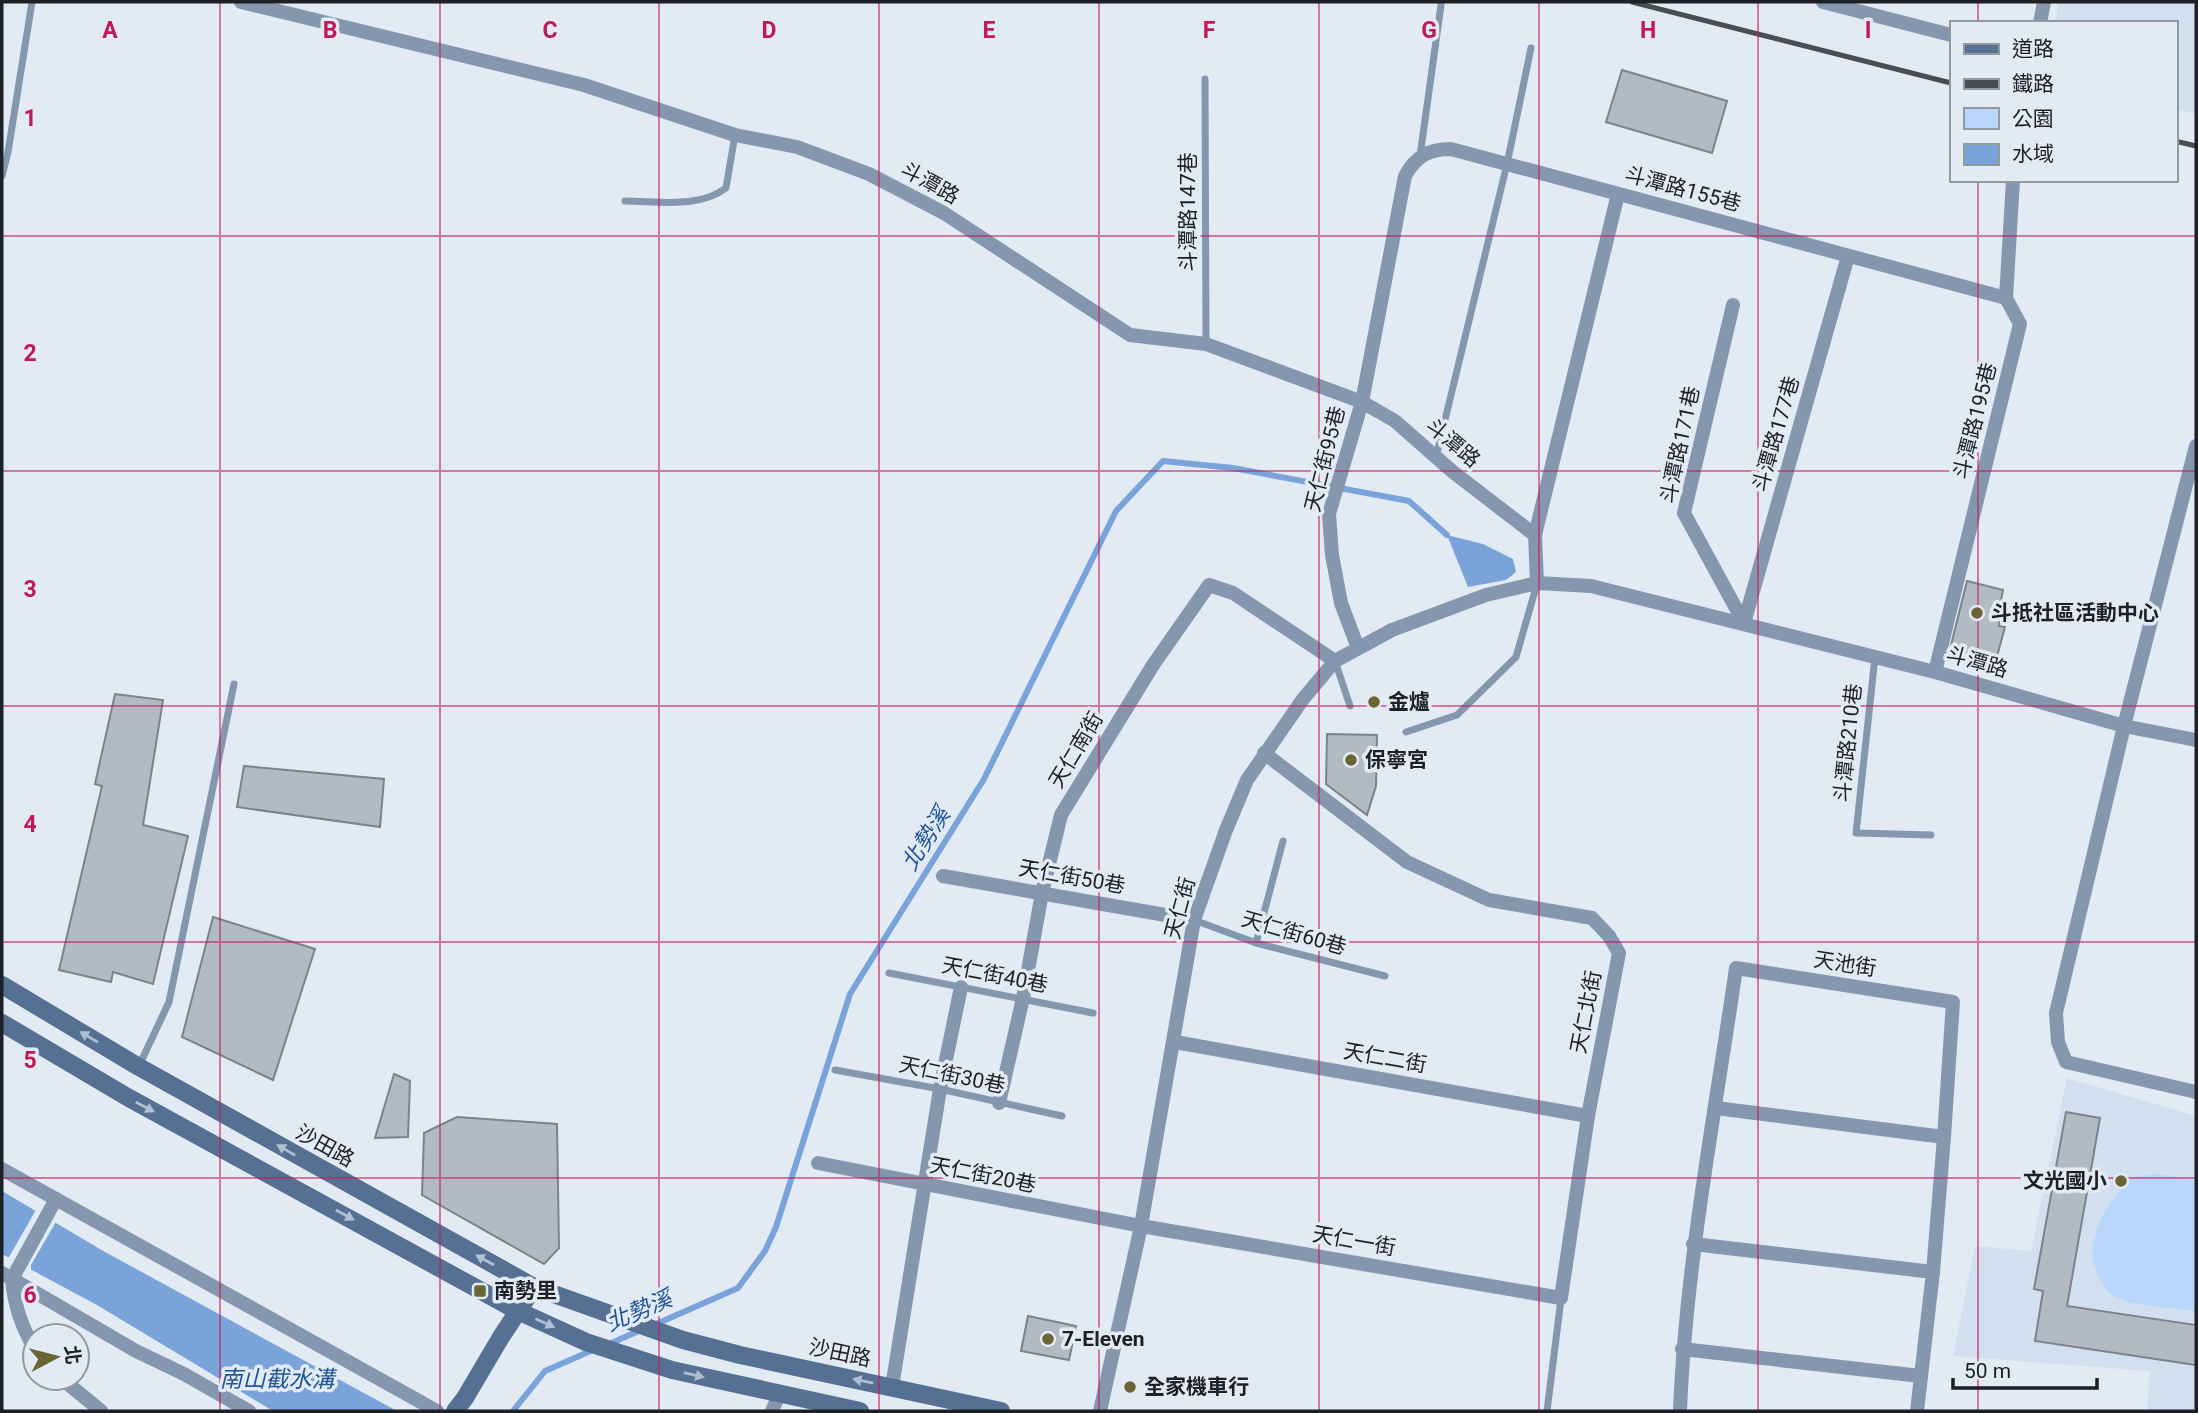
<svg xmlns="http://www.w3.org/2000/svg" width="2198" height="1413" font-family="Roboto,'Noto Sans TC',sans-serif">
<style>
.built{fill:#d2dfef}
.green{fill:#b9d6fb}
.water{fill:#7aa3d9}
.pier{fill:#e2eaf4}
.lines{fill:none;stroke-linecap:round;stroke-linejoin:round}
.stream{stroke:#7aa3d9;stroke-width:6}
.building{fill:#b2bac4;stroke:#7c838c;stroke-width:2}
.lane{stroke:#8597af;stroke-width:7}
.street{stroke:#8597af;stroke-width:14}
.secondary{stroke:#557092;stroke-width:18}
.rail{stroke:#4a4e53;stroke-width:5}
.oneway{fill:#b1bfd2}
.grid{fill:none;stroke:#c2185b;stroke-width:2;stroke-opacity:0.55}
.poi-dot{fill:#6a6633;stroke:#e2eaf4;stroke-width:2.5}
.labels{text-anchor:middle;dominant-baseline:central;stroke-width:7;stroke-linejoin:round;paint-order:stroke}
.street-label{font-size:21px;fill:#1d2024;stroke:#e2eaf4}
.poi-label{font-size:21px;font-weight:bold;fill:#1d2024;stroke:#e2eaf4;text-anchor:start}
.water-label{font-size:23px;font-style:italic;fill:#1f5597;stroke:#e2eaf4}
.grid-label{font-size:23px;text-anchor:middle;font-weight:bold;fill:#c2185b;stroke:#e2eaf4;stroke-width:7;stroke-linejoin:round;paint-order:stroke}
</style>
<rect width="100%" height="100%" fill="#e2eaf4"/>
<g class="built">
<path d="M2059 2H2196V114L2175 109V23H2055Z"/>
<path d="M2067 1078 2196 1116V1411H2147L2150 1371 1953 1356 1975 1246 2031 1251Z"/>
</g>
<path class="green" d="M2155 1174 2196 1180V1311C2176 1308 2137 1306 2120 1299 2111 1296 2106 1289 2101 1281 2078 1245 2107 1204 2131 1178Z"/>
<g class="water">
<path d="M1447 535 1483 544 1513 559 1516 572 1506 580 1468 587Z"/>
<path d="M2 1191 105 1252 397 1411H273L97 1305 2 1254Z"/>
</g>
<path class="pier" d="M37 1208 57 1220 31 1265V1274L2 1258 9 1257Z"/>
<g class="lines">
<g class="stream">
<path d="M654 1325 738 1288 765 1251 776 1227 850 994 984 779 1116 511 1163 461 1233 468 1409 501 1447 535"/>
<path d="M609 1344 641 1330"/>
<path d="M513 1411 545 1371 595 1349"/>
</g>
</g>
<g class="building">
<path d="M1622 70 1727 101 1712 153 1606 122Z"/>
<path d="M1967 581 2003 590 2001 600 2005 601 1999 626 2005 627 1993 671 1954 659 1949 653Z"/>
<path d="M115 694 163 700 143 825 188 836 153 984 113 972 111 982 59 970 102 786 95 784Z"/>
<path d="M1327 734 1377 735 1376 786 1367 815 1326 784Z"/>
<path d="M244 766 384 779 380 827 237 807Z"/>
<path d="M213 917 315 949 273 1080 182 1037Z"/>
<path d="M394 1074 410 1081 408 1137 375 1138Z"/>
<path d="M2066 1112 2100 1118 2067 1306 2196 1325V1365L2035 1341 2043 1291 2034 1289Z"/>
<path d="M457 1117 557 1124 559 1248 544 1264 422 1195 424 1133Z"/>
<path d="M1028 1316 1076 1326 1069 1360 1021 1351Z"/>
</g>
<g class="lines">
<g class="lane">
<path d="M1205 79 1206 344"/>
<path d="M1420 156 1441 5"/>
<path d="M2 176 8 152 32 2"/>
<path d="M625 201C658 201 698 209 726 188L735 135"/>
<path d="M1436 457 1507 164 1531 48"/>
<path d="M1875 657 1856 833 1931 835"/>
<path d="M1335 661 1350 706"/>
<path d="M1406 732 1457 715 1516 657 1537 584"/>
<path d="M1194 920 1256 943 1385 976"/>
<path d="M1256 943 1283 841"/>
<path d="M889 973 1093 1013"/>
<path d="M139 1066 169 1002 234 684"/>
<path d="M835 1070 940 1089 1062 1116"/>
<path d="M1547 1411 1561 1299"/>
</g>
<g class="street">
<path d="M241 2 584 85 735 135 797 147 869 174 944 213 1130 335 1206 344 1362 402 1395 421 1453 472 1535 535 1537 583"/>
<path d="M1823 2 1951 35"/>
<path d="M2040 23 2044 2"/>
<path d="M1733 305 1684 513 1744 623"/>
<path d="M2196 446 2124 726 2056 1013 2058 1042 2066 1062 2196 1092"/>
<path d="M1535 535 1618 194"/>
<path d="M1744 623 1848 256"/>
<path d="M1358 648 1341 603 1332 555 1329 514 1362 402 1405 176C1416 156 1429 149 1451 149L2006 298"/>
<path d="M1935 672 2020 324 2006 298 2013 180"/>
<path d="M943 876 1194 920"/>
<path d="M1175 1042 1588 1116"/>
<path d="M999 1103 1023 998 1042 893 1061 815 1153 665 1209 585 1233 593 1335 661"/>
<path d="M1716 1108 1944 1137 1933 1272 1917 1411"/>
<path d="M818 1163 1141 1226 1561 1298 1588 1116 1619 953 1609 936 1592 918 1489 900 1407 862 1264 753"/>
<path d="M2 1169 437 1411"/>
<path d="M1693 1244 1933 1272"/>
<path d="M2 1273 136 1351 184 1374 249 1411"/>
<path d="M35 1349C22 1328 14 1304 12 1279L56 1199"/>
<path d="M1682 1349 1921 1376"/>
<path d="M61 1378 101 1411"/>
<path d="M892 1387 940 1089 961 987"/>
<path d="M772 1411 779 1395"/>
<path d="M1100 1411 1141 1226 1194 920 1226 830 1247 780 1303 699 1335 661 1392 630 1486 595 1537 583 1591 586 1935 672 2124 726 2196 740"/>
<path d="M1680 1411C1686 1262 1715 1115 1736 968L1953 1002 1944 1137"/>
</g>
<g class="secondary">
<path d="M2 985 139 1067 534 1287 683 1340 740 1355 1001 1411"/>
<path d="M2 1023 129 1098 518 1311 586 1342 672 1370 860 1411"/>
<path d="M455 1411 465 1398 501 1337 534 1287"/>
</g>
<g class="rail">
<path d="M1632 2 1951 83"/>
<path d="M2175 141 2196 146"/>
</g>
</g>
<defs><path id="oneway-solid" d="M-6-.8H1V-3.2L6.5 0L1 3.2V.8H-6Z" transform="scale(1.75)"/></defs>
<g class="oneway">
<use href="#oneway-solid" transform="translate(89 1037) rotate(-149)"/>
<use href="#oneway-solid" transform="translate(145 1107) rotate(28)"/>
<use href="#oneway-solid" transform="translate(286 1150) rotate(-150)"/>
<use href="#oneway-solid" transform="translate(345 1215) rotate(29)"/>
<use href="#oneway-solid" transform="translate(485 1260) rotate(-151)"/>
<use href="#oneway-solid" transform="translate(545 1323) rotate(24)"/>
<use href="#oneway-solid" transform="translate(694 1375) rotate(13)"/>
<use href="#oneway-solid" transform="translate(863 1381) rotate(-168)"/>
</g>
<path class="grid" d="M220 2V1411M440 2V1411M659 2V1411M879 2V1411M1099 2V1411M1319 2V1411M1539 2V1411M1758 2V1411M1978 2V23M1978 180V1411M2 236H2196M2 471H2196M2 706H2196M2 942H2196M2 1178H2196"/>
<g class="poi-dot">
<circle cx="1977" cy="613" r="7"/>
<circle cx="1374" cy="702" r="7"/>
<circle cx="1351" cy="760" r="7"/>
<circle cx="2121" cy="1181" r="7"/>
<rect x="473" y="1284" width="14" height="14" rx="3.5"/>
<circle cx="1048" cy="1339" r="7"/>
<circle cx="1130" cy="1387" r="7"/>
</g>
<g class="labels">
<g class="street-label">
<text transform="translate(930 183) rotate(29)">斗潭路</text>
<text transform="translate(1683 189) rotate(15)">斗潭路155巷</text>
<text transform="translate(1188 212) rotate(-90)">斗潭路147巷</text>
<text transform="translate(1975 421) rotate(-76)">斗潭路195巷</text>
<text transform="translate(1776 434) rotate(-74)">斗潭路177巷</text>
<text transform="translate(1453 443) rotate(40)">斗潭路</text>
<text transform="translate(1680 445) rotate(-78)">斗潭路171巷</text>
<text transform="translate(1325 459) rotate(-76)">天仁街95巷</text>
<text transform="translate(1977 662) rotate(16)">斗潭路</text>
<text transform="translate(1848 743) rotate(-84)">斗潭路210巷</text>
<text transform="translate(1076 750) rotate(-59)">天仁南街</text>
<text transform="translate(1072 877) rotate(10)">天仁街50巷</text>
<text transform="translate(1180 908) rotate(-75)">天仁街</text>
<text transform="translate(1294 933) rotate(16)">天仁街60巷</text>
<text transform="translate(1845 964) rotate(9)">天池街</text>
<text transform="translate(995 975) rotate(11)">天仁街40巷</text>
<text transform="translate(1586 1012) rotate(-79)">天仁北街</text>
<text transform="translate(1385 1058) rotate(10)">天仁二街</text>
<text transform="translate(952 1075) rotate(12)">天仁街30巷</text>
<text transform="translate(325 1146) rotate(29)">沙田路</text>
<text transform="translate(983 1175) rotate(11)">天仁街20巷</text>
<text transform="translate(1354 1241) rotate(10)">天仁一街</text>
<text transform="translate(840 1353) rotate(12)">沙田路</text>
</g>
<g class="poi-label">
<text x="1991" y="613">斗抵社區活動中心</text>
<text x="1388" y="702">金爐</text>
<text x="1365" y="760">保寧宮</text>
<text x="2107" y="1181" text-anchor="end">文光國小</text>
<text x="494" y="1291">南勢里</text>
<text x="1062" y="1339">7-Eleven</text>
<text x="1144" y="1387">全家機車行</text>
</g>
<g class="water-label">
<text transform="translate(926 839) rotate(-58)">北勢溪</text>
<text transform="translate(639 1311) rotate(-23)">北勢溪</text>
<text x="277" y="1379">南山截水溝</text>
</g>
</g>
<g class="grid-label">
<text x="110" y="38">A</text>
<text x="330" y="38">B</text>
<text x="550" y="38">C</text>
<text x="769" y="38">D</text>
<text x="989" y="38">E</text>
<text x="1209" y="38">F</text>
<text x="1429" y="38">G</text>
<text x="1648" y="38">H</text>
<text x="1868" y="38">I</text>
<text x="30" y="126">1</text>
<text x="30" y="361">2</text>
<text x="30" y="597">3</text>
<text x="30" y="832">4</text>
<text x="30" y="1068">5</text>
<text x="30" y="1303">6</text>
</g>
<rect width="2198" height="1413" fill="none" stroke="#1d2024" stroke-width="7"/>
<rect x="1950" y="21" width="228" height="161" fill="#e2eaf4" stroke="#9399a1" stroke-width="2"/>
<rect x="1964" y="44" width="35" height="10" fill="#557092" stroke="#9399a1" stroke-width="2"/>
<text x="2012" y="56" font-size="21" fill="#1d2024">道路</text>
<rect x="1964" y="79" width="35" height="10" fill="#4a4e53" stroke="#9399a1" stroke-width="2"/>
<text x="2012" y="91" font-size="21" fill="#1d2024">鐵路</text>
<rect x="1964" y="108" width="35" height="21" fill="#b9d6fb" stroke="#9399a1" stroke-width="2"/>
<text x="2012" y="126" font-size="21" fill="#1d2024">公園</text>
<rect x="1964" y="144" width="35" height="21" fill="#7aa3d9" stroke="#9399a1" stroke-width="2"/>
<text x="2012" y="161" font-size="21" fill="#1d2024">水域</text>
<g transform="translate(56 1357) rotate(83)"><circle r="33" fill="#e2eaf4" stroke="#9399a1" stroke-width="2"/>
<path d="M0-5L12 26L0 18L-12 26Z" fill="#6a6633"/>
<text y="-10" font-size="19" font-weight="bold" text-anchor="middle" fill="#1d2024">北</text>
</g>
<path d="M1953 1378v10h144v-10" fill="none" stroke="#1d2024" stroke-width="3.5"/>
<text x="1964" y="1378" font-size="21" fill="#1d2024" stroke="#e2eaf4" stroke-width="5" paint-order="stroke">50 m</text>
</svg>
